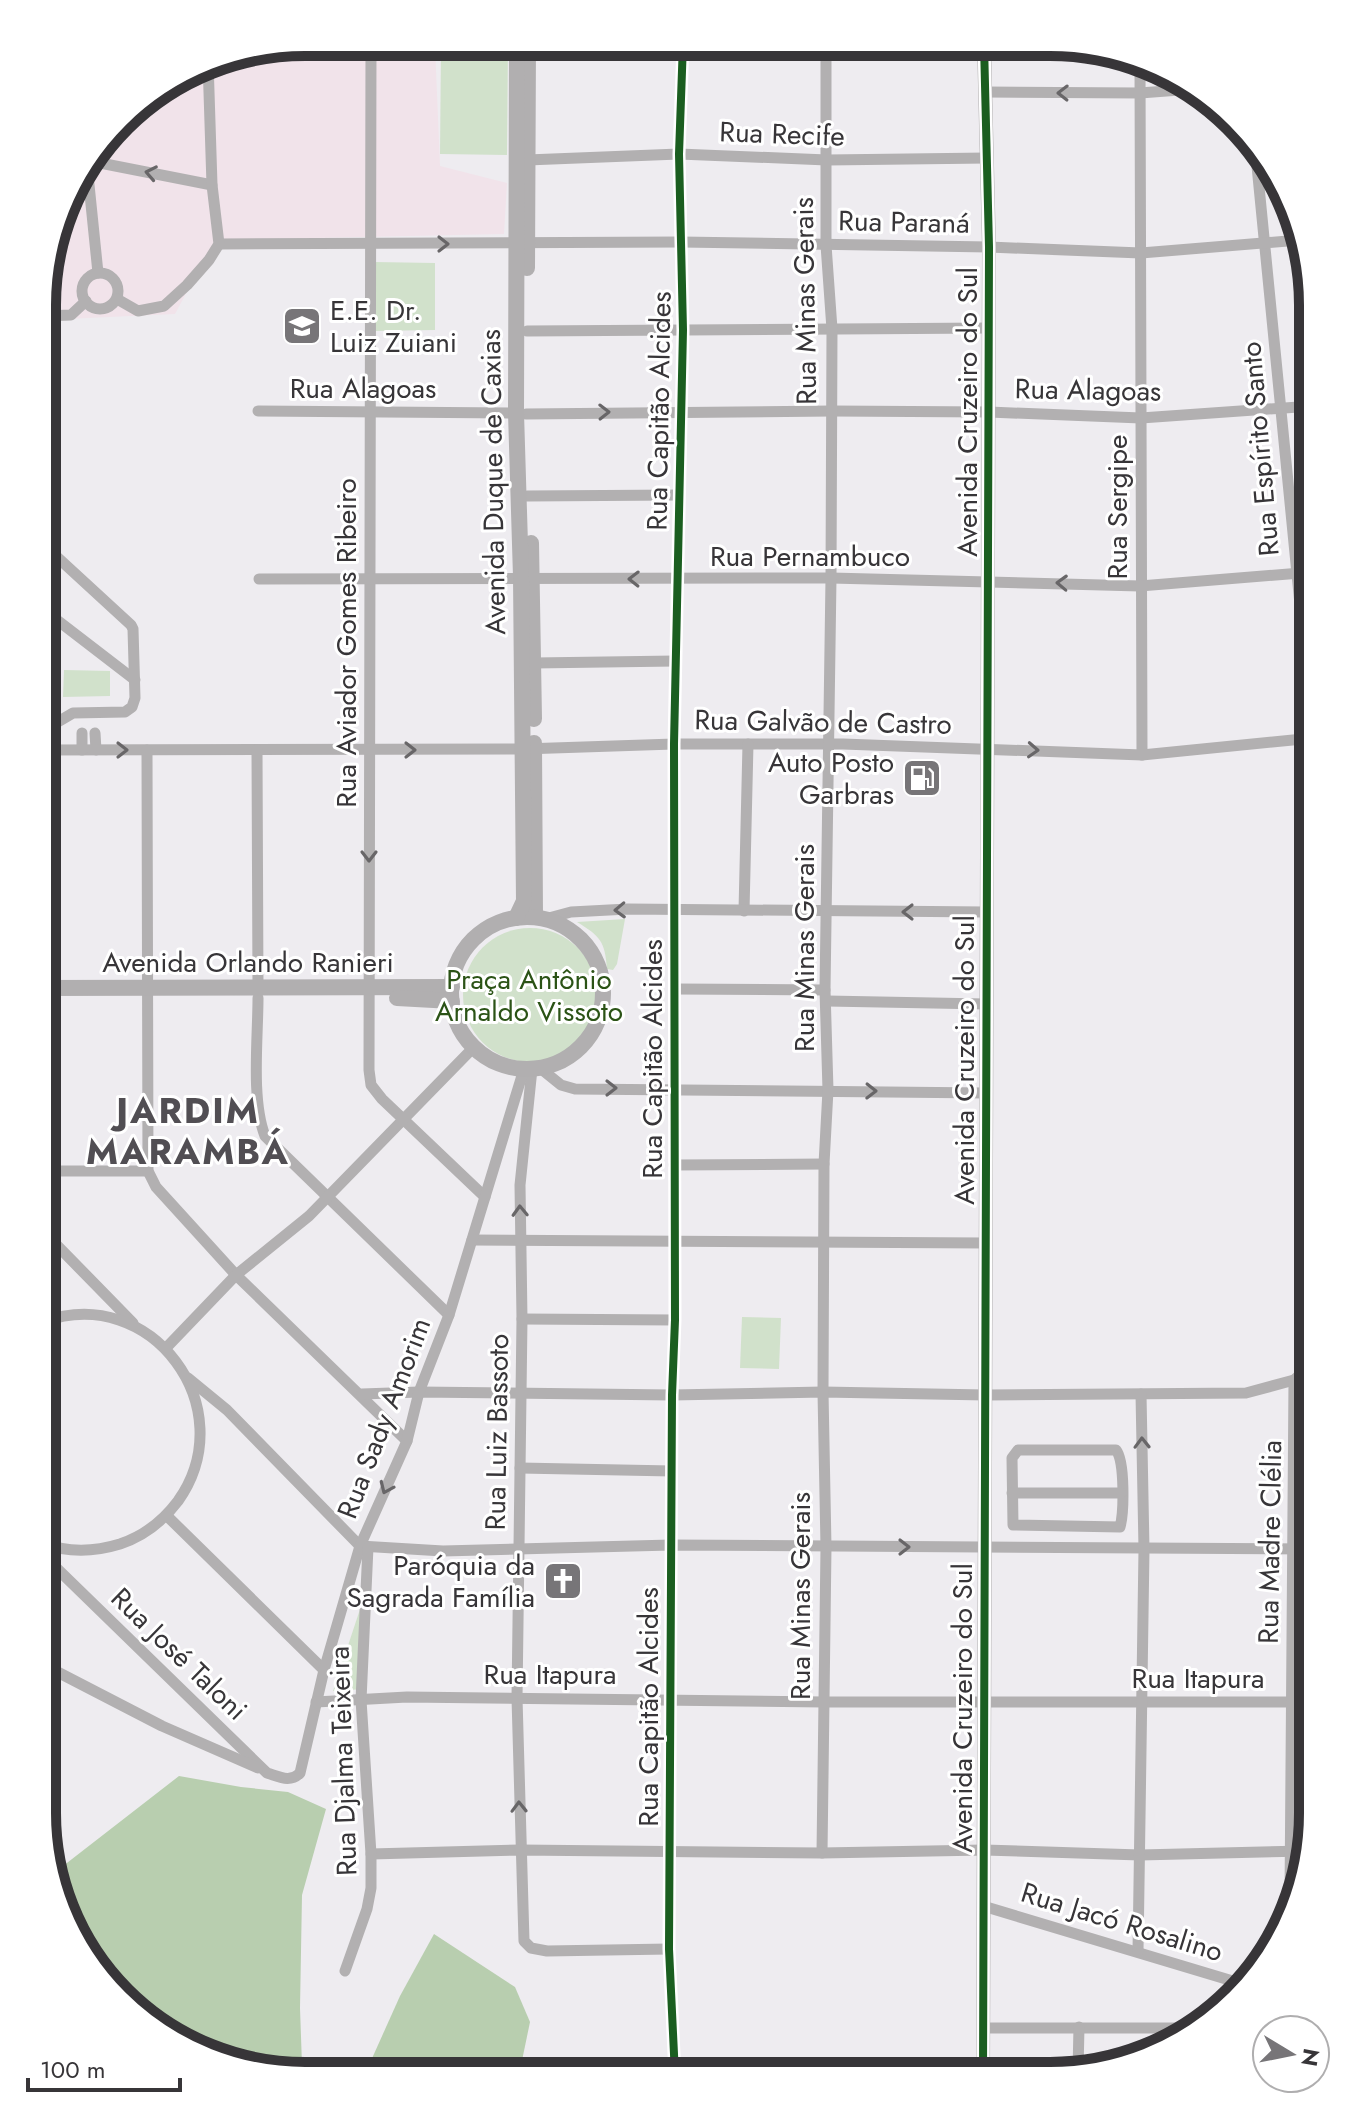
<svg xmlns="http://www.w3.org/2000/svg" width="1355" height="2118" font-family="Jost,sans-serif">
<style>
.industrial{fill:#f1e3ea}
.green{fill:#d1e1cb}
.forest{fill:#b8ceaf}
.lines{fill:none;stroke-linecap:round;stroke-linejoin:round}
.minor{stroke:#b2b0b1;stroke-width:11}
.tertiary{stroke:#b2b0b1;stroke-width:14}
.secondary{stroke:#b1afb0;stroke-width:16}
.cycleway-casing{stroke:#fff;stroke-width:13}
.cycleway{stroke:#1b5e20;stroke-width:8}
.oneway{stroke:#686668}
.labels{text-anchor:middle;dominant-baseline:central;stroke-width:6;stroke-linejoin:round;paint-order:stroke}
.street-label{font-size:28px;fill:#373538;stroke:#fff}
.poi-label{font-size:28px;fill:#373538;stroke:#fff;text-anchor:end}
.park-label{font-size:28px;fill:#2b5316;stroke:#fff}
.district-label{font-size:36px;font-weight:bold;letter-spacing:2px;fill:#514e53;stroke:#fff}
.rim{fill:none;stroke:#373538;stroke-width:10}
</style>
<rect width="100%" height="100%" fill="#eeecf0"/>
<path class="industrial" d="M305 42H410L435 46 440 166 507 183 504 234 215 240 175 314 44 320V271L69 188 131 107 205 62Z"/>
<g class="green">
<path d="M441 45H508L507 155 440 154Z"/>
<path d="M374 262 435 263V330L373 331Z"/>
<path d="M64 670 110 671V696L63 697Z"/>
<path d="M625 919 617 964 613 970 607 969C605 941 600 936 577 922Z"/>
<circle cx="530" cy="995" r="67"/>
<path d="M742 1317 781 1318 779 1369 740 1368Z"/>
<path d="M367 1588 364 1689 333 1691Z"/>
</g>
<g class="forest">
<path d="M179 1776 241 1787 288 1792 326 1809 302 1895 300 2008 302 2065 324 2074H271L145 2022 62 1914 54 1873Z"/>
<path d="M434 1934 515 1987 530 2022 519 2075 365 2074 400 1996Z"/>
</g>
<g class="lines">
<g class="minor">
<path d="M371 42 369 1070 371 1085 382 1099 485 1197"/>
<path d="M1140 67 1142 755"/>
<path d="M985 92 1140 93 1193 89"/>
<path d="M1256 156 1313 737"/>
<path d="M527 160 679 154 827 160 987 158"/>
<path d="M90 161 212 185"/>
<path d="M87 165 98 273"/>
<path d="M219 244 681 242 989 247 1141 253 1300 240"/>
<circle cx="100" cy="291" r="18"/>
<path d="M117 299 138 311 164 306 187 285 209 260 219 244 212 185 208 61"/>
<path d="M44 316 71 315 86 301"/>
<path d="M527 331 988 328"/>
<path d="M258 411 516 413"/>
<path d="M526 414 832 411 989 412 1141 418 1313 406"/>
<path d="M527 496 679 495"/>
<path d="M259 579 831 578 1140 586 1313 572"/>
<path d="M44 583 54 555"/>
<path d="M44 610 135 680"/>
<path d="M534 663 675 661"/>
<path d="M44 730 73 713 125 712 132 707 135 698 133 629 131 625 44 545"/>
<path d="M95 733 96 750"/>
<path d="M44 750 523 749 674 744H843L1142 755 1313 738"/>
<path d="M82 750V733"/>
<path d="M147 750 148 1171 156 1187 236 1275 407 1441"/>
<path d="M257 750 258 988"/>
<path d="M744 911 748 744"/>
<path d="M545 919 571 912 628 909 986 912"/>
<path d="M675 989 825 990"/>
<path d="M258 998C258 1038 251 1100 265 1136L449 1315"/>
<path d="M827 1001 986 1004"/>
<path d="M540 1068 561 1085 575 1089 986 1093"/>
<path d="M532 1069 520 1185 522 1319 517 1698 524 1941 531 1948 547 1951 669 1949"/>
<path d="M674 1165 824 1164"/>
<path d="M43 1171H148"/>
<path d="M43 1231 133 1323"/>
<path d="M472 1240 985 1243"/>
<path d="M522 1319 675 1320"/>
<path d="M166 1348 236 1275 309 1216 474 1047"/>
<path d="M188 1378 227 1410 360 1546 443 1551 671 1545 1313 1549"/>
<path d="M362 1394 419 1392 672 1395 823 1392 986 1395 1246 1393 1294 1380 1313 1363"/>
<path d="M1296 1427H1313"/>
<path d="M1018 1450H1116C1125 1461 1124 1513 1120 1527L1013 1525 1012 1458Z"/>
<path d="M520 1468 672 1471"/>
<path d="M1012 1493H1121"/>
<path d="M167 1516 324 1670"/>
<path d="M42 1543C68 1553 94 1552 120 1544 144 1536 163 1521 178 1501 244 1408 151 1282 43 1322"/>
<path d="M42 1554 267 1773C280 1777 290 1783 300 1773L324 1670 360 1546 407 1441 419 1392 449 1315 524 1069"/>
<path d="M42 1664 162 1726 258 1768"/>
<path d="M316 1702 407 1697 824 1702H1312"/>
<path d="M822 1853 826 1547 823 1392 824 1164 828 1090 825 990 831 578 832 329 826 245V44"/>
<path d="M371 1854 520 1850 822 1853 984 1850 1140 1855 1306 1851"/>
<path d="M1290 1897 1294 1380"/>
<path d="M983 1906 1246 1985"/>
<path d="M1138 1951 1144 1549 1141 1394"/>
<path d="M345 1971 367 1909 371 1888V1854L361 1700 368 1547"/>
<path d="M984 2028H1195"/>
<path d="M1078 2071 1079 2027"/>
<path d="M675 2075 669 1949 672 1395 675 1320 674 744 683 330 679 154 683 43"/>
<path d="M731 2075V2073"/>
</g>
<path class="tertiary" d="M983 2076 989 247 984 44"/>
<g class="secondary">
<path d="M527 268 528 43"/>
<path d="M531 543 534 719"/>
<path d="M534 743 535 917"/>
<circle cx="527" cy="993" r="76"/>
<path d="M516 918 524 901 521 577 516 413 517 43"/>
<path d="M43 988 452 987"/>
<path d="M397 998 452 1001"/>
</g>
<g class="cycleway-casing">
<g id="cycleway">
<path d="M675 2075 669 1949 672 1395 675 1320 674 744 683 330 679 154 683 43"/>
<path d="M983 2076 989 247 984 44"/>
</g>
</g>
<use href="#cycleway" class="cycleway"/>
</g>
<defs><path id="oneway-chevron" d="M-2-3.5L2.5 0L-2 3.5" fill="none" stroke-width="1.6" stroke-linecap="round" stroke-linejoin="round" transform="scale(2)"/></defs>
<g class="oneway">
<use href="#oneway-chevron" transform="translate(1063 93) rotate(-179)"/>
<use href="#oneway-chevron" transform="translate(151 173) rotate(-169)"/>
<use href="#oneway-chevron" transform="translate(443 244)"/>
<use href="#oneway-chevron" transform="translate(604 412) rotate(-1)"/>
<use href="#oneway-chevron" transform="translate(634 579) rotate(-179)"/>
<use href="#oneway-chevron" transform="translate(1062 583) rotate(-178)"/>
<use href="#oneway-chevron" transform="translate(122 750)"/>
<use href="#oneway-chevron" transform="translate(410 750)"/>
<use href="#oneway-chevron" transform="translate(1033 750) rotate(3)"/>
<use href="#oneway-chevron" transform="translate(369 856) rotate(90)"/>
<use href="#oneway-chevron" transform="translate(620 910) rotate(178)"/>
<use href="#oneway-chevron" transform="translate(908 912) rotate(180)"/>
<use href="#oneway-chevron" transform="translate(611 1088)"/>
<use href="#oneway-chevron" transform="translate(871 1091) rotate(1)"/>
<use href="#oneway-chevron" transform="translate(520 1211) rotate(-92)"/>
<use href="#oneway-chevron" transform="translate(1142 1443) rotate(-91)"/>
<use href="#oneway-chevron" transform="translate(386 1488) rotate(114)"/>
<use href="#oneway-chevron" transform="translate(904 1547)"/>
<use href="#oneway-chevron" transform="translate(519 1807) rotate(-91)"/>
</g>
<defs>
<g id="school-square" transform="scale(2)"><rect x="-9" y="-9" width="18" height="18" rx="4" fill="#777578" stroke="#fff"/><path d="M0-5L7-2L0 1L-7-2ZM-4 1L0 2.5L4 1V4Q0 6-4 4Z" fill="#fff"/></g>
<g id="fuel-square" transform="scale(2)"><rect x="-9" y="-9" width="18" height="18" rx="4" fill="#777578" stroke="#fff"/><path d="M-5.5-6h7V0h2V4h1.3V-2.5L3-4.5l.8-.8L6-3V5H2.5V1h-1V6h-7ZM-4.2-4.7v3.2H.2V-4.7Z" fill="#fff"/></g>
<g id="church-square" transform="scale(2)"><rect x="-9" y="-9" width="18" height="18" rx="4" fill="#777578" stroke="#fff"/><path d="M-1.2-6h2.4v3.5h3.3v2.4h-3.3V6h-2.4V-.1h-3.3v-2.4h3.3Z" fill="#fff"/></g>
</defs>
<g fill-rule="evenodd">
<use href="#school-square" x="302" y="326"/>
<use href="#fuel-square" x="922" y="778"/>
<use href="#church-square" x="563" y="1581"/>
</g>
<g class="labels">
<g class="street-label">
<text transform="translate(782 134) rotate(2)">Rua Recife</text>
<text transform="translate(904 222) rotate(1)">Rua Paraná</text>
<text transform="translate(805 301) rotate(-91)">Rua Minas Gerais</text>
<text x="363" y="388">Rua Alagoas</text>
<text transform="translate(1088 390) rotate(1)">Rua Alagoas</text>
<text transform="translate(659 411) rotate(-89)">Rua Capitão Alcides</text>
<text transform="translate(967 412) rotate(-90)">Avenida Cruzeiro do Sul</text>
<text transform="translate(1260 449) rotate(-95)">Rua Espírito Santo</text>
<text transform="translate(493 482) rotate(-91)">Avenida Duque de Caxias</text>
<text transform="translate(1117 507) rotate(-90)">Rua Sergipe</text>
<text x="810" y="556">Rua Pernambuco</text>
<text transform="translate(346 643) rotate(-90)">Rua Aviador Gomes Ribeiro</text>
<text transform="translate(823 722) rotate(1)">Rua Galvão de Castro</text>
<text transform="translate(804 948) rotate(-90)">Rua Minas Gerais</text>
<text x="248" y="962">Avenida Orlando Ranieri</text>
<text transform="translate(652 1059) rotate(-90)">Rua Capitão Alcides</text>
<text transform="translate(964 1060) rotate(-90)">Avenida Cruzeiro do Sul</text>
<text transform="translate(384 1418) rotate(-69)">Rua Sady Amorim</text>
<text transform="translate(497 1432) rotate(-89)">Rua Luiz Bassoto</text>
<text transform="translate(1270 1542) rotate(-89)">Rua Madre Clélia</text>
<text transform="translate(800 1596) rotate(-90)">Rua Minas Gerais</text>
<text transform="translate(179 1654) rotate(44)">Rua José Taloni</text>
<text x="550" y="1674">Rua Itapura</text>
<text x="1198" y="1678">Rua Itapura</text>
<text transform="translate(648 1707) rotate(-90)">Rua Capitão Alcides</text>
<text transform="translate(962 1708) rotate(-90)">Avenida Cruzeiro do Sul</text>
<text transform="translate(343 1761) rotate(-92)">Rua Djalma Teixeira</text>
<text transform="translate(1122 1922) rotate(17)">Rua Jacó Rosalino</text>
</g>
<g class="poi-label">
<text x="330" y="310" text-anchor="start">E.E. Dr.<tspan x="330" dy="32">Luiz Zuiani</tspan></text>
<text x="894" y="762">Auto Posto<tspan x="894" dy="32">Garbras</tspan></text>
<text x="535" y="1565">Paróquia da<tspan x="535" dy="32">Sagrada Família</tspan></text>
</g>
<g class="park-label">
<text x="529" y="979">Praça Antônio<tspan x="529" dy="32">Arnaldo Vissoto</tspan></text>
</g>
<g class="district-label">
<text x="188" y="1110">JARDIM<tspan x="188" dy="41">MARAMBÁ</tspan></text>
</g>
</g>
<path d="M0 0H1355V2118H0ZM305 56H1050A249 249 0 0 1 1299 305V1813A249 249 0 0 1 1050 2062H305A249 249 0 0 1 56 1813V305A249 249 0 0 1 305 56Z" fill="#fff" fill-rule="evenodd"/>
<path class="rim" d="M305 56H1050A249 249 0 0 1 1299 305V1813A249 249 0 0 1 1050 2062H305A249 249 0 0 1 56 1813V305A249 249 0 0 1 305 56Z"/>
<g transform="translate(1291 2054) rotate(100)"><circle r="38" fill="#ffffff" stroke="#afaeaf" stroke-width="2"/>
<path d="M0-6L14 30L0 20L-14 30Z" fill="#777578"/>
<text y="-12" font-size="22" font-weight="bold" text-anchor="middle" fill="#373538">N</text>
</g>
<path d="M28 2078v12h152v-12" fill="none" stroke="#373538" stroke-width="4"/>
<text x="40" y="2078" font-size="24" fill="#373538" stroke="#ffffff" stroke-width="6" paint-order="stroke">100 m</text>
</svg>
